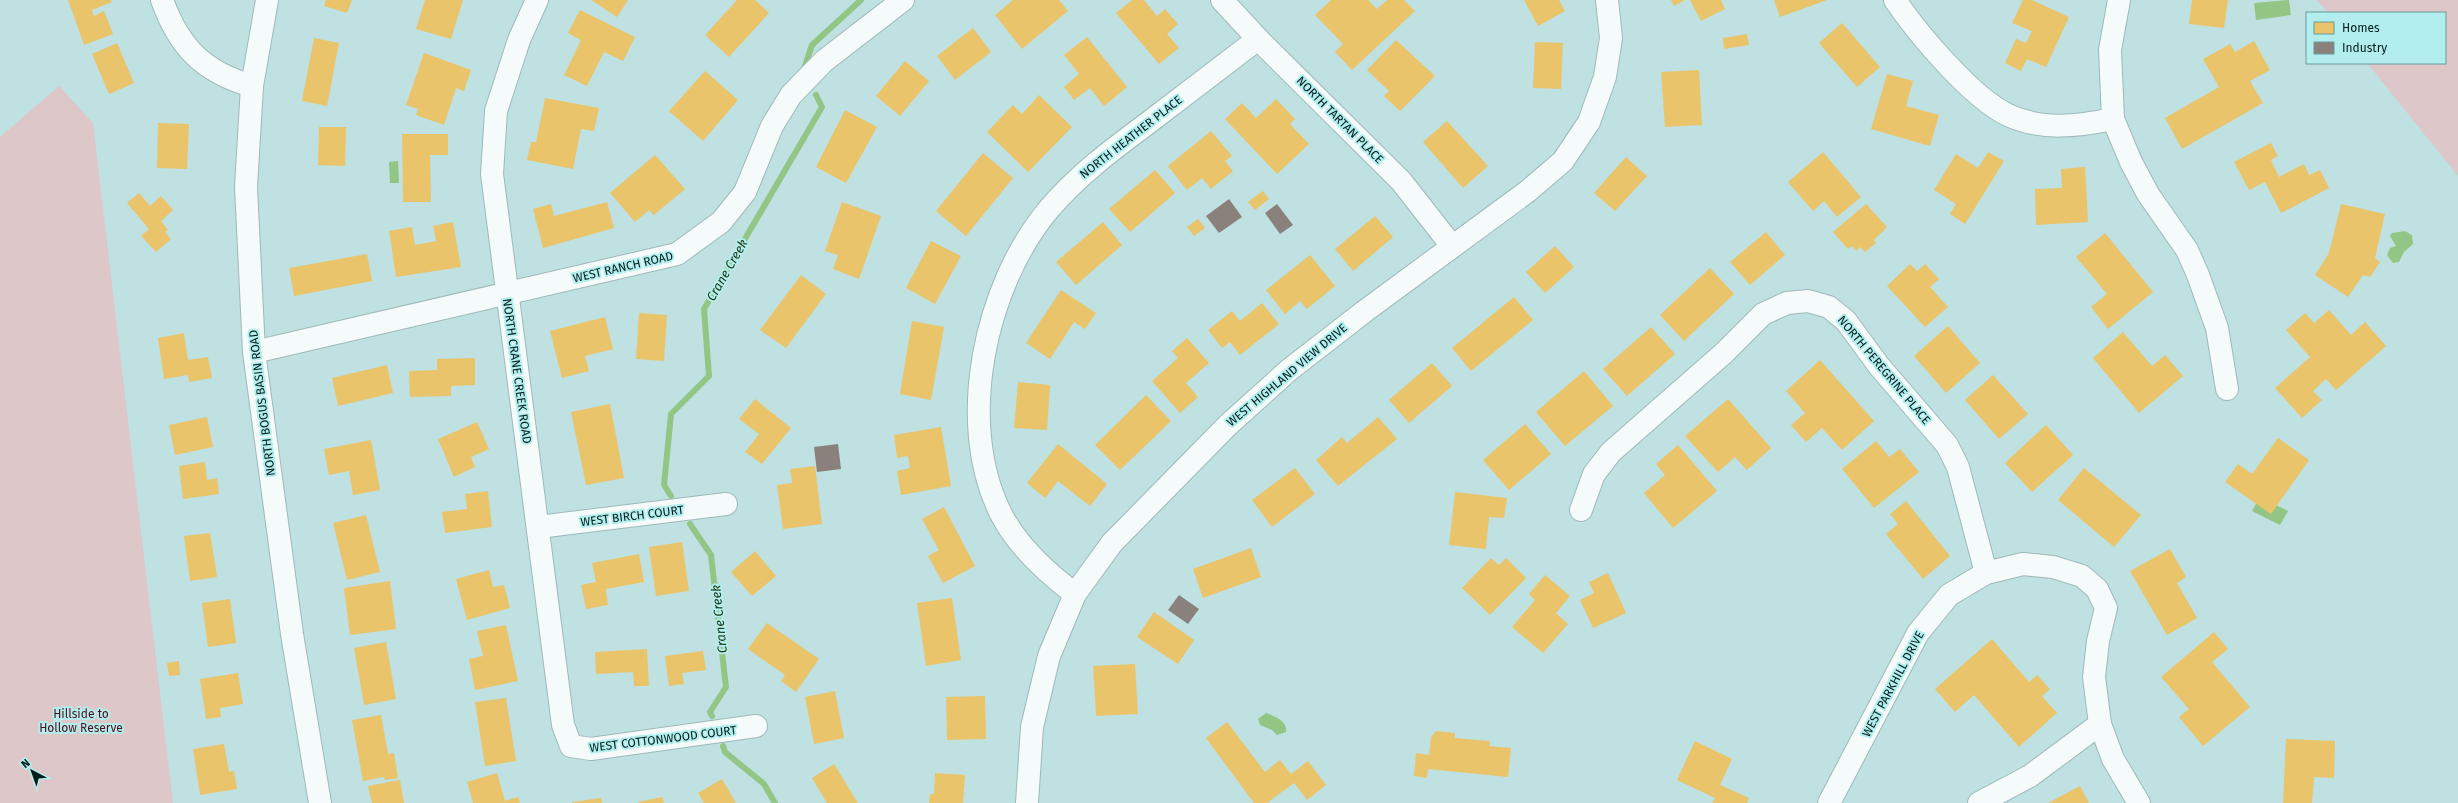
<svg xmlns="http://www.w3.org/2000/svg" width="2458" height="803" font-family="'Fira Sans',sans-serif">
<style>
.green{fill:#dec7c9}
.water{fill:#93c685}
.homes{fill:#e9c46a}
.industry{fill:#8a817c}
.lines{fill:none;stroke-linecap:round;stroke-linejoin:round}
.stream{stroke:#93c685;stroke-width:6}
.minor-casing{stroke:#9fb9b9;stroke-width:24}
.minor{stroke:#f5fafa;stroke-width:22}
.labels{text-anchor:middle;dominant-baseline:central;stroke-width:4;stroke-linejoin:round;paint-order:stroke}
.street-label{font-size:12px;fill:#031b1b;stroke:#b2eeee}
.park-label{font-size:12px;fill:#520b1a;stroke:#b2eeee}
.water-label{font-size:13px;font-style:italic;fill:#203712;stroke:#b2eeee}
</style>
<rect width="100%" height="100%" fill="#bfe1e1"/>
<g class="green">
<path d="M2317 0H2458V176L2367 63H2445V13H2328Z"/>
<path d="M59 86 93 123 173 803H0V137Z"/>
</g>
<g class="water">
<path d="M2289 0 2291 15 2256 20 2254 3Z"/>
<path d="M398 161 399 183H390L389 162Z"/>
<path d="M2405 231 2412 235 2413 244 2404 252 2399 262 2393 263 2387 255 2390 248 2396 246 2390 236 2392 233Z"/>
<path d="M2257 502 2272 503 2288 511 2280 525 2252 511Z"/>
<path d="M1266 713C1274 716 1288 721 1286 732L1277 735 1272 730 1260 725 1258 719Z"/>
</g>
<g class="homes">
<path d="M68 0H111L112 2 92 10 94 16 104 11 113 34 84 45Z"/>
<path d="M326 0H352L347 13 324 6Z"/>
<path d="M425 0H463L451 39 416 29Z"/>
<path d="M591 0H628L617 17Z"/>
<path d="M737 0H755L769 13 729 57 705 35Z"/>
<path d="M1013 0H1059L1068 11 1022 49 995 15Z"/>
<path d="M1132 0H1144L1157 16 1165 9 1178 24 1167 34 1179 48 1159 64 1116 13Z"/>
<path d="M1331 0H1368L1377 9 1387 0H1404L1415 11 1352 70 1335 52 1343 44 1315 15Z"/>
<path d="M1524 0H1559L1565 11 1538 26Z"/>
<path d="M1671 0H1685L1674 6Z"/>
<path d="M1690 0H1721L1725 9 1701 21Z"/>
<path d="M1774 0H1827L1780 17Z"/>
<path d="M2023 0H2032L2069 17 2046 67 2027 59 2021 71 2005 63 2016 39 2026 43 2032 31 2012 23Z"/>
<path d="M2192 0H2228L2224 28 2189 24Z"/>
<path d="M580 10 635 37 623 61 604 52 587 86 564 75 581 40 568 33Z"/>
<path d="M1842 23 1880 67 1857 87 1819 43Z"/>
<path d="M973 28 991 52 955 80 937 56Z"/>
<path d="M1747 34 1749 45 1724 49 1723 38Z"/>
<path d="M1087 37 1127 87 1104 106 1090 88 1074 100 1064 87 1079 74 1064 55Z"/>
<path d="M314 38 339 43 327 106 302 101Z"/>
<path d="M1396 40 1435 76 1400 111 1384 96 1389 91 1367 70Z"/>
<path d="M2254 41 2270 70 2250 81 2263 103 2182 149 2165 118 2219 87 2203 59 2230 44 2235 52Z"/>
<path d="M1535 42 1563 43 1561 89 1533 88Z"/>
<path d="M117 43 134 83 109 94 92 54Z"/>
<path d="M424 53 471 70 464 91 456 88 444 125 416 115 418 109 406 105Z"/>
<path d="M905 61 929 81 900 116 876 96Z"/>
<path d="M1699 70 1702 125 1665 127 1661 72Z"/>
<path d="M705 71 738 100 703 141 669 111Z"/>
<path d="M1887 74 1913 81 1906 106 1939 115 1930 146 1871 129Z"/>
<path d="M1039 95 1072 127 1028 172 987 132 1013 105 1022 114Z"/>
<path d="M545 98 599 108 594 131 581 129 573 169 527 160 531 142H536Z"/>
<path d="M1276 99 1295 119 1290 124 1309 144 1277 174 1225 119 1242 103 1256 118Z"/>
<path d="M845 110 877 127 846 183 816 167Z"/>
<path d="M1447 121 1488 166 1463 188 1423 142Z"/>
<path d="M158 123 189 124 187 169 157 168Z"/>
<path d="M319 127H346L345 166 318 165Z"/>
<path d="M1211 131 1232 156 1225 161 1233 171 1211 189 1202 178 1187 190 1168 166Z"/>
<path d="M402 134H448V155H430L431 202H403Z"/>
<path d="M2271 143 2278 156 2271 160 2279 177 2304 164 2309 175 2320 170 2329 188 2281 213 2265 182 2249 190 2234 162Z"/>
<path d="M1823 152 1861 197 1837 217 1824 201 1813 211 1788 182Z"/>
<path d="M1988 152 2004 161 1965 224 1950 214 1956 204 1934 190 1956 154 1978 168Z"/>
<path d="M983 153 1013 178 966 236 936 211Z"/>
<path d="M655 155 685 189 654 215 649 210 635 222 610 193Z"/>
<path d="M1626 157 1647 176 1615 211 1594 193Z"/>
<path d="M2085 167 2088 222 2036 225 2035 189 2062 188 2061 169Z"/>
<path d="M1155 170 1175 193 1130 232 1109 209Z"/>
<path d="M1263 191 1269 199 1255 210 1248 202Z"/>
<path d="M139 193 150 206 161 196 173 210 161 221 168 230 165 232 171 239 156 252 141 236 149 229 127 203Z"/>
<path d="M607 202 614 228 543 248 533 209 551 204 554 216Z"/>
<path d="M842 202 881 216 859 279 833 269 838 255 825 251Z"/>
<path d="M1866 204 1887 227 1874 240 1876 243 1865 252 1860 247 1856 251 1852 246 1848 249 1833 232Z"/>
<path d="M2341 204 2385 214 2375 258 2380 262 2370 277 2363 275 2348 297 2315 275 2329 253Z"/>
<path d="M1375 216 1393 237 1353 271 1335 249Z"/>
<path d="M1198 219 1205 228 1194 236 1187 227Z"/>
<path d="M453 222 461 267 396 277 389 231 412 227 415 245 436 241 433 226Z"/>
<path d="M1103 222 1122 245 1076 285 1056 262Z"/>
<path d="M1766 232 1785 255 1750 285 1730 262Z"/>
<path d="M2105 233 2153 292 2108 329 2091 307 2107 294 2076 257Z"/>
<path d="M931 241 961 256 935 304 906 288Z"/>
<path d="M1555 246 1574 267 1545 293 1526 272Z"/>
<path d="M367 254 372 281 294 296 289 268Z"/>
<path d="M1310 255 1335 286 1307 309 1300 301 1285 314 1266 290Z"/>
<path d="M1910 264 1917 271 1925 264 1939 279 1930 287 1948 307 1925 327 1887 286Z"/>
<path d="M1710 268 1734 294 1684 341 1660 315Z"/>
<path d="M801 275 826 294 786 348 760 330Z"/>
<path d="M1061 290 1096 313 1085 329 1074 322 1050 359 1026 343Z"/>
<path d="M1514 297 1533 320 1471 371 1452 348Z"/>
<path d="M1262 303 1279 324 1240 355 1230 342 1222 348 1208 330 1232 311 1240 321Z"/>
<path d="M2329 310 2351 335 2365 322 2386 346 2336 390 2326 379 2313 391 2322 400 2302 418 2275 388 2310 357 2286 330 2305 313 2314 323Z"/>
<path d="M639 313 667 315 664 361 636 359Z"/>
<path d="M605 317 613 349 585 356 589 371 562 378 550 331Z"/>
<path d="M912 321 944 327 931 400 900 394Z"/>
<path d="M1948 326 1980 363 1946 393 1914 356Z"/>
<path d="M1651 327 1675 354 1627 396 1603 369Z"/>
<path d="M2123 332 2152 366 2165 355 2183 376 2139 413 2093 358Z"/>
<path d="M184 333 188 360 208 357 212 378 189 382 188 375 164 379 158 338Z"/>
<path d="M1187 338 1209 363 1186 383 1198 397 1180 413 1152 381 1178 358 1172 351Z"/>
<path d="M475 358V385L451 386V396L410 397 409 371 437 370V359Z"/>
<path d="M1820 360 1874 421 1842 450 1822 428 1806 442 1791 425 1805 413 1786 391Z"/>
<path d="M1432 363 1452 386 1409 423 1389 400Z"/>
<path d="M387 365 393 393 338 406 332 378Z"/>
<path d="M1584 371 1613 406 1565 446 1536 412Z"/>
<path d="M1993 375 2028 414 1999 439 1965 400Z"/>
<path d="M1018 382 1050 385 1047 430 1014 428Z"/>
<path d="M1146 395 1171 421 1120 470 1095 445Z"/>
<path d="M755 399 791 428 762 464 745 452 759 434 739 419Z"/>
<path d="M1728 399 1771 448 1747 470 1735 457 1718 472 1685 436Z"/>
<path d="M610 404 624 478 586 485 571 412Z"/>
<path d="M207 417 213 447 175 455 169 425Z"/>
<path d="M1378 417 1397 439 1338 486 1316 460 1342 437 1347 443Z"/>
<path d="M477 422 489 449 471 457 475 467 454 477 438 439Z"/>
<path d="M1525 424 1551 454 1509 490 1483 460Z"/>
<path d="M2046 425 2073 455 2032 492 2005 463Z"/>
<path d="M941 427 951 486 901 495 897 471 910 468 908 456 897 458 894 435Z"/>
<path d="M2278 438 2309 460 2271 514 2225 482 2238 464 2252 474Z"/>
<path d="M371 440 380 490 353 495 349 471 329 475 324 449Z"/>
<path d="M1876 441 1889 457 1900 449 1919 472 1874 508 1842 469Z"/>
<path d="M1058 444 1107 484 1090 506 1058 481 1045 498 1027 483Z"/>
<path d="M1678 445 1717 491 1673 528 1644 493 1665 475 1656 464Z"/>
<path d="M205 462 207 480 217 478 219 494 183 499 179 466Z"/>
<path d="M815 466 822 524 783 529 777 485 792 483 790 469Z"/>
<path d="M1295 468 1315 494 1272 527 1252 500Z"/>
<path d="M2084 468 2141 515 2114 547 2058 500Z"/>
<path d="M488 491 492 527 445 533 442 512 467 509 465 494Z"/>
<path d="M1455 492 1507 498 1504 518 1489 517 1486 549 1449 545Z"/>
<path d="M1906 501 1950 556 1923 579 1886 534 1898 524 1890 514Z"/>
<path d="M944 507 975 566 943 583 928 556 939 550 922 519Z"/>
<path d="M366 515 380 572 347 580 333 523Z"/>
<path d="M210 533 217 577 190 581 184 536Z"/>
<path d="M682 542 689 591 656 596 649 547Z"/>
<path d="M1251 548 1261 577 1203 598 1193 569Z"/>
<path d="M2170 549 2186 577 2177 583 2197 618 2167 635 2130 571Z"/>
<path d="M755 551 776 576 752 596 731 572Z"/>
<path d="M639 554 644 582 606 589 608 605 586 609 581 585 596 582 592 563Z"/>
<path d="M1491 558 1499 565 1506 558 1526 578 1490 615 1462 588Z"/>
<path d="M489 570 493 587 504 585 510 608 467 620 456 579Z"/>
<path d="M1608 573 1626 613 1593 628 1580 600 1594 593 1589 582Z"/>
<path d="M1545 575 1570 596 1556 613 1568 624 1543 653 1512 627 1535 600 1529 594Z"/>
<path d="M390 581 396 629 350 635 344 588Z"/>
<path d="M952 598 961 660 926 666 917 603Z"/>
<path d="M230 599 236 643 208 647 202 603Z"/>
<path d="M1154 612 1194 640 1178 664 1137 637Z"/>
<path d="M767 623 819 659 796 692 781 681 785 675 748 649Z"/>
<path d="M506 625 518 681 475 690 469 659 483 656 477 631Z"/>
<path d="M2214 632 2228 649 2212 662 2250 707 2203 746 2179 717 2189 709 2161 677Z"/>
<path d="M1992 639 2029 682 2037 675 2050 689 2042 696 2057 713 2019 747 1974 695 1955 712 1935 689Z"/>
<path d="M386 642 396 699 364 705 354 648Z"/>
<path d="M647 649 649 686H634L633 672 596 674 595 652Z"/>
<path d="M703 651 706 670 682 673 684 684 669 686 665 656Z"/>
<path d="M179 661 180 675 169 676 167 663Z"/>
<path d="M1135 664 1138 714 1096 716 1093 666Z"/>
<path d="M238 673 243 704 220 708 221 717 206 719 200 679Z"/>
<path d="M835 691 844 738 814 744 805 697Z"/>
<path d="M985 696 986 739 947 740 946 697Z"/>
<path d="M506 698 516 761 485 766 475 702Z"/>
<path d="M381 715 388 754 394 753 398 778 385 780 384 777 363 781 352 720Z"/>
<path d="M1227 722 1265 772 1280 760 1291 774 1308 761 1326 785 1307 800 1294 783 1267 803H1254L1206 738Z"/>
<path d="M1436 731 1455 733V738L1490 741 1489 746 1511 748 1508 777 1428 769 1427 778 1414 776 1416 753 1429 755 1431 737Z"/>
<path d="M2286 739 2335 741 2334 778 2314 777 2312 803H2283Z"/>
<path d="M1695 741 1732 759 1720 785 1749 798 1747 803H1712L1715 798 1677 780Z"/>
<path d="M224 744 229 772 234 771 237 789 200 795 193 749Z"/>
<path d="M834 764 858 803H827L812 778Z"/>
<path d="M497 773 505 801 518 797 520 803H473L467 782Z"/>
<path d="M935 773 965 775 963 803H929L930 794H934Z"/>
<path d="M722 779 736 803H704L698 793Z"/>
<path d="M400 780 404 803H372L368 786Z"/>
<path d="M2080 786 2089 803H2048Z"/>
<path d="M662 797 664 803H638V802Z"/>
<path d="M601 798 602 803H572V802Z"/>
</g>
<g class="industry">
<path d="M1229 199 1242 217 1219 233 1206 216Z"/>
<path d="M1277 204 1293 225 1280 234 1265 213Z"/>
<path d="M838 444 841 469 817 472 814 447Z"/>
<path d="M1179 595 1199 609 1188 624 1168 610Z"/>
</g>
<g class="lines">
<g class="stream">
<path d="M804 69 812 45 861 0"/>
<path d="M671 496 664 485 671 414 709 376 704 309 822 107 816 95"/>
<path d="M690 524 711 555 726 687 710 712 712 716"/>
<path d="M723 746 725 752 764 784 775 803"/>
</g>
<g class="minor-casing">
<g id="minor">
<path d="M162 0C179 47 203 72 252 86"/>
<path d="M267 0 252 86 246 187 254 352 292 634 320 803"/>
<path d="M537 0 519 40 496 111 492 174 563 725 571 746 591 749 756 726"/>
<path d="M1222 0 1258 39 1401 181 1452 246"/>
<path d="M1895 0C1918 34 1972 98 2008 115 2042 131 2079 126 2113 119"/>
<path d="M2119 0 2110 50 2113 119 2131 162 2148 194 2187 250 2198 275 2217 328 2227 389"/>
<path d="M254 352 677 254 721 222 745 192 772 126 791 95 824 61 903 0"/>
<path d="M1581 510 1594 474 1611 452 1724 353 1763 314 1787 303 1808 301 1829 307 1846 321 1879 366 1947 445 1958 467 1986 573"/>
<path d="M538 527 726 504"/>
<path d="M1075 594C1047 573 1018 547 1001 514 955 423 985 285 1049 209 1078 175 1113 149 1148 123 1185 95 1221 67 1258 39"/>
<path d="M1027 803 1032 727 1049 656 1075 594 1112 543 1228 425 1289 370 1365 311 1528 191 1563 161 1589 122 1605 77 1611 38 1607 0"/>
<path d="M1829 803 1918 633 1949 595 1986 573 2023 564 2053 567 2082 576 2097 589 2106 608 2098 641 2094 677 2100 724 2113 759 2139 803"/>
<path d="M1979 803 2030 776 2100 724"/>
</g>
</g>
<use href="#minor" class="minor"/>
</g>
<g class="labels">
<g class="street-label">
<text transform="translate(1340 120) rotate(45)">NORTH TARTAN PLACE</text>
<text transform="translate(1131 137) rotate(-38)">NORTH HEATHER PLACE</text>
<text transform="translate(623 267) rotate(-13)">WEST RANCH ROAD</text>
<text transform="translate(1884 370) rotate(50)">NORTH PEREGRINE PLACE</text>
<text transform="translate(517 371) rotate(82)">NORTH CRANE CREEK ROAD</text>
<text transform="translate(1287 375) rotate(-40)">WEST HIGHLAND VIEW DRIVE</text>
<text transform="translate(262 403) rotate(-97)">NORTH BOGUS BASIN ROAD</text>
<text transform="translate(632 516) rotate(-7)">WEST BIRCH COURT</text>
<text transform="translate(1893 684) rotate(-62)">WEST PARKHILL DRIVE</text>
<text transform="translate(663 739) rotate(-7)">WEST COTTONWOOD COURT</text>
</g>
<g class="park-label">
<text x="81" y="714">Hillside to<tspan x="81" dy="14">Hollow Reserve</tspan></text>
</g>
<g class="water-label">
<text transform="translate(727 270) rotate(-60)">Crane Creek</text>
<text transform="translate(719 619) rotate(-96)">Crane Creek</text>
</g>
</g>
<rect x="2306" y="12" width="140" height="52" fill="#b2eeee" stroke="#6c9a9a"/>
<rect x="2314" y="22" width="20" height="12" fill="#e9c46a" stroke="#6c9a9a"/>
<text x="2342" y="32" font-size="12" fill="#031b1b">Homes</text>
<rect x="2314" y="42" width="20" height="12" fill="#8a817c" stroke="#6c9a9a"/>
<text x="2342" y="52" font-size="12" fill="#031b1b">Industry</text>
<g transform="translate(32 771) rotate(319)" stroke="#b2eeee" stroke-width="3" paint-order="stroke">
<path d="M0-3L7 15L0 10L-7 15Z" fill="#031b1b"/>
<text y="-6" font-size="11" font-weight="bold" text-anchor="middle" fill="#031b1b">N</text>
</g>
</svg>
